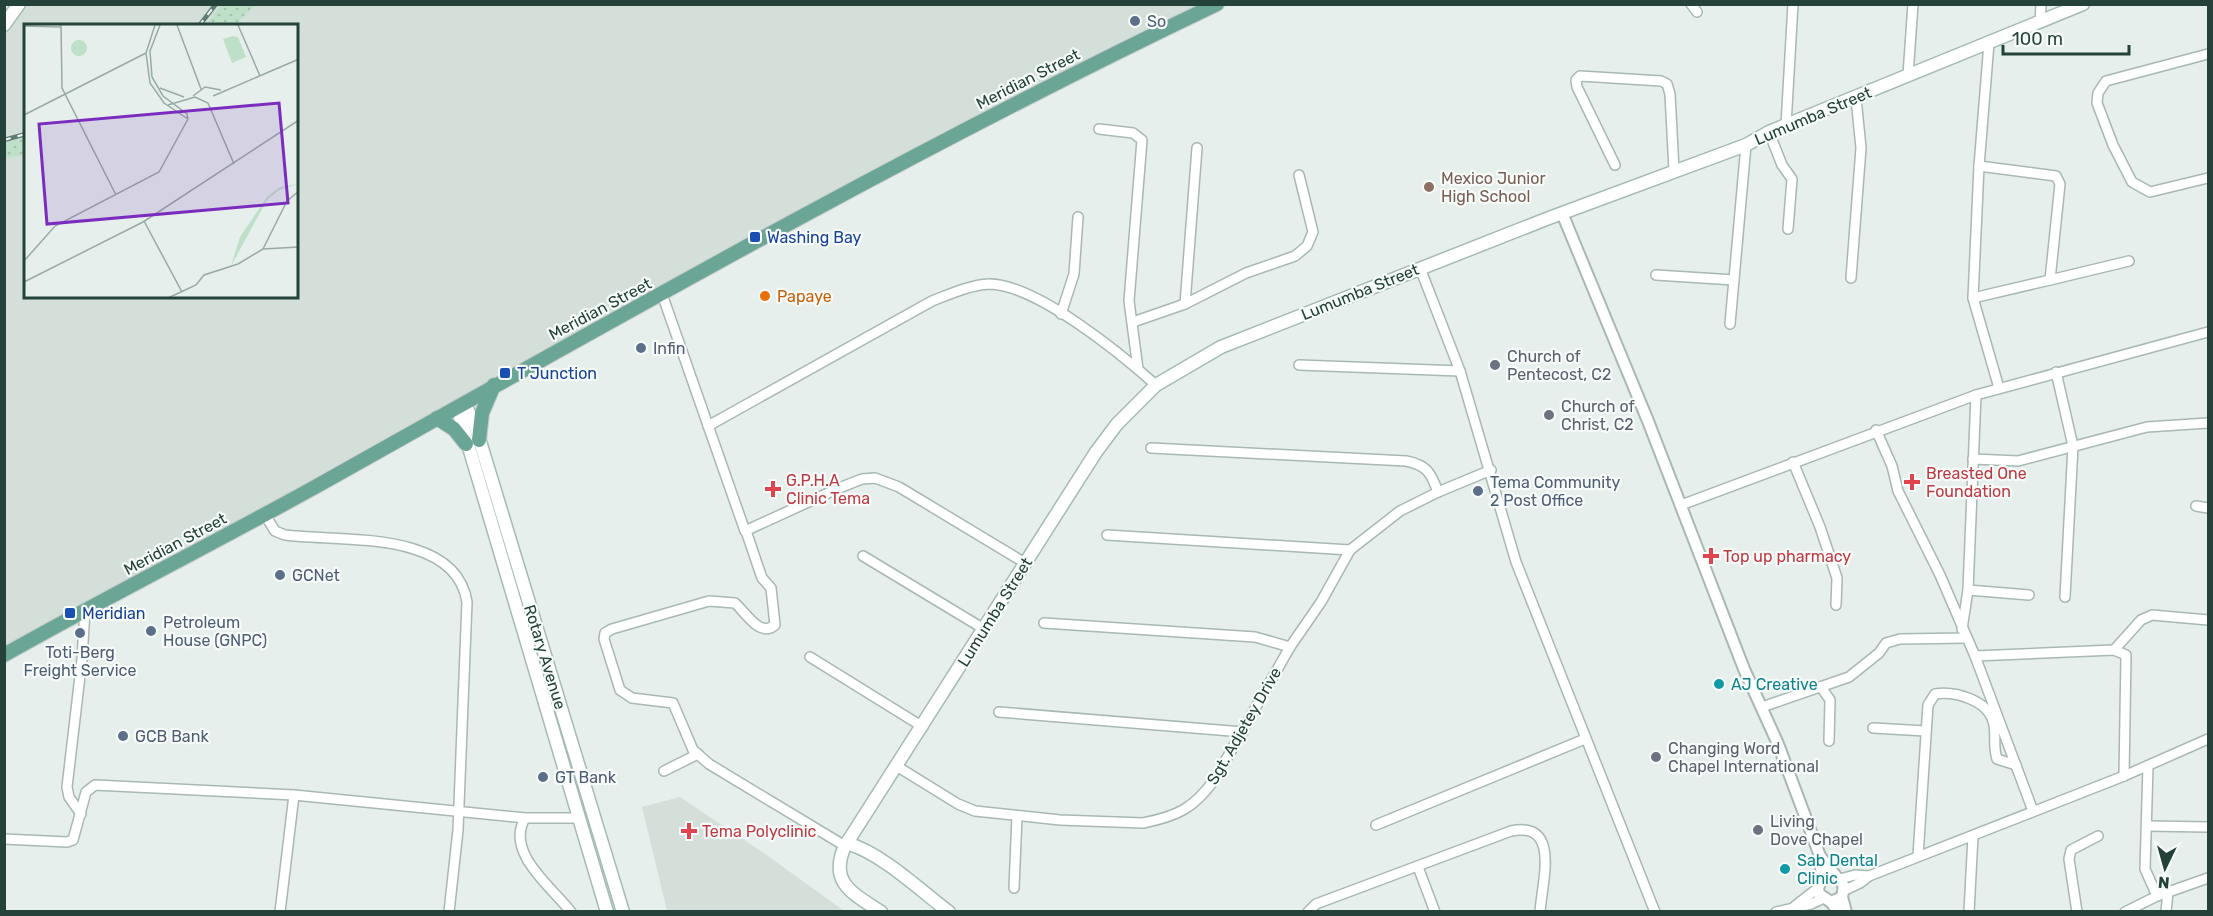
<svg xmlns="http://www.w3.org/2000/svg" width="2213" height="916" font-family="Rubik,sans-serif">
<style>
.built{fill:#d4dfda;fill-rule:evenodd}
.grass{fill:url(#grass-dots)}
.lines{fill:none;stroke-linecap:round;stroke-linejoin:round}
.minor-casing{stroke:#a8b8b2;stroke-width:12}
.tertiary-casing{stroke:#a8b8b2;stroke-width:14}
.secondary-casing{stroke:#a4bbb3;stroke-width:15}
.primary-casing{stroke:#c2cac8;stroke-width:16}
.minor{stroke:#fff;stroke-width:9}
.tertiary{stroke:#fff;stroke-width:10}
.secondary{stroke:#fff;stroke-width:12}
.primary{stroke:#6aa596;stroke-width:14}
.rail-casing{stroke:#5f7d75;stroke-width:4.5}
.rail{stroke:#f7fbf9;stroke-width:2;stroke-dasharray:7;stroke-linecap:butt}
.service-dot{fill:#5c6f8a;stroke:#f7fbf9;stroke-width:2}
.education-dot{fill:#8d6e63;stroke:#f7fbf9;stroke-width:2}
.transit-dot{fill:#1a4fb4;stroke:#f7fbf9;stroke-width:2}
.food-dot{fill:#e8710a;stroke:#f7fbf9;stroke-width:2}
.worship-dot{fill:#6b7280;stroke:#f7fbf9;stroke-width:2}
.health-dot{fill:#e0444e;stroke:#f7fbf9;stroke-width:2}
.culture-dot{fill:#0f9aa8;stroke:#f7fbf9;stroke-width:2}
.labels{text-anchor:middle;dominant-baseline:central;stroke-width:4.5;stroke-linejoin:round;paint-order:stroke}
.service-label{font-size:16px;fill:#4e5e75;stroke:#f7fbf9;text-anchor:start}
.street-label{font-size:16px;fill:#24423a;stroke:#f7fbf9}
.education-label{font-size:16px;fill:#785e54;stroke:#f7fbf9;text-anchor:start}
.transit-label{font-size:16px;fill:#164399;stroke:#f7fbf9;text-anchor:start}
.food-label{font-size:16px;fill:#c56008;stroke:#f7fbf9;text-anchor:start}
.worship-label{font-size:16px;fill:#5b616d;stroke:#f7fbf9;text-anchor:start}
.health-label{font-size:16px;fill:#be3a42;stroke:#f7fbf9;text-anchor:start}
.culture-label{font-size:16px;fill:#0d838f;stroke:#f7fbf9;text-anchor:start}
.inset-road{fill:none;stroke:#98aaa4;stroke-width:1.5}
.view{fill:#7b2cbf;fill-opacity:0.15;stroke:#7b2cbf;stroke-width:3}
.inset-edge{fill:none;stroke:#24423a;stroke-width:3}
</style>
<defs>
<pattern id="grass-dots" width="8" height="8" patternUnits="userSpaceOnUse" patternTransform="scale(1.5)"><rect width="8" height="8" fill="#bfe0c8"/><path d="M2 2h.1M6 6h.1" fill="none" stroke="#a4c1ad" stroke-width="1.8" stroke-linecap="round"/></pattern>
</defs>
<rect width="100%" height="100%" fill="#e6efeb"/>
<g class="built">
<path d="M24 4 1220 5 1011 108 5 656 4 35ZM26 26H297V297H26Z"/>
<path d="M680 797 768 856 844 911H667L642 807Z"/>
</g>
<g class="grass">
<path d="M221 5V4L255 5 235 25H206Z"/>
<path d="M25 137V155L5 158V143Z"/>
</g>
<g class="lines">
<g class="minor-casing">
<g id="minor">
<path d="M1691 4 1697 12"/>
<path d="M2040 23 2041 4"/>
<path d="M1989 43 1979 166 1973 298 1999 388"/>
<path d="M2208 54 2106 81 2098 93 2097 103 2113 145 2132 182 2150 192 2208 178"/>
<path d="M1908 75 1913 4"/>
<path d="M1786 125 1793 4"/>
<path d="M1099 129 1133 133 1142 140 1129 301 1138 369"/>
<path d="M1769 132 1782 165 1792 179 1788 229"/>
<path d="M1615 165 1577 87 1576 80 1580 76 1661 81 1667 84 1670 94 1674 170"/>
<path d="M1420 268 1460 371 1516 562 1655 912"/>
<path d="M1656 275 1734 280"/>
<path d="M1851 278 1861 148 1856 98"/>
<path d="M2050 280 2129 261"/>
<path d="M662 294 745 531 839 488 862 479 875 478 899 487 1025 563"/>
<path d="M1973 298 2050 280 2060 184 2056 176 1979 166"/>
<path d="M1185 304 1197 148"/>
<path d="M1061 314 1074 274 1078 217"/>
<path d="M1133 322 1185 304 1246 273 1295 256 1307 246 1313 232 1299 175"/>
<path d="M1730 324 1746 145"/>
<path d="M1299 365 1460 371"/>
<path d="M2056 372 2073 446 2065 597"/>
<path d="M708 426 932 301C950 294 970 285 989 284 1036 284 1121 354 1156 385"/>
<path d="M1876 430 1892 466 1898 491 1940 575 1975 656 2114 650 2126 655 2124 776"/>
<path d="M1151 448 1406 461C1427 465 1431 473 1438 492"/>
<path d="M1973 459 2018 461 2147 427 2208 423"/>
<path d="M1793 462 1820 527 1837 578 1836 605"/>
<path d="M1681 505 1976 395 2208 332"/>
<path d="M2196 506 2208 508"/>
<path d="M265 515 275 531 285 535C339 542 456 529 467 602L458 830 449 912"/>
<path d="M746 531 762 578 771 588 775 625C760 638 746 613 735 603L709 601 612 629 605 633 604 639 620 690 632 698 673 703 693 750 709 764 845 846"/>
<path d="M1107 535 1350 550"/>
<path d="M863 556 984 629"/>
<path d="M1968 590 2029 595"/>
<path d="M1044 623 1255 637 1290 647"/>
<path d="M1962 629 1968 590 1976 395"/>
<path d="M2114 650 2141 620 2152 615 2208 620"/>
<path d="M1975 656 2033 811"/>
<path d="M810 657 923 727"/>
<path d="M1821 687 1830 700 1829 741"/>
<path d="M1762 707 1849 677 1879 653 1886 643 1900 639 1966 638"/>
<path d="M999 712 1243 732"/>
<path d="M1873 728 1926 731"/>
<path d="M2148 766 2145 869 2157 896"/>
<path d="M898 767 958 804 975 811 1060 820 1143 823C1178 816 1194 808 1215 779L1290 647 1321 602 1350 550 1400 511 1438 492 1491 470"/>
<path d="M664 771 698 754"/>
<path d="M81 814 69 797 67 787 82 659 85 610"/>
<path d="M1376 825 1585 739"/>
<path d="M2147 826 2208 827"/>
<path d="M4 839 67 842 73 840 86 792 95 785 294 795"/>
<path d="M1918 856 1928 705 1935 694C1955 691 1990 700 1994 725 1996 737 1993 748 1997 759L2016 765"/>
<path d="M1418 867 1435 912"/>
<path d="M1840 879 1855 875 1869 876"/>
<path d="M1014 888 1017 816"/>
<path d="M1845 890 1860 883 1869 876 2124 776 2208 739"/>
<path d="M1795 906 1818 888"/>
<path d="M280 912 294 795 525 818"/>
<path d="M571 912C551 886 505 853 525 818H580"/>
<path d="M1308 912 1316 904 1511 831C1561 821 1542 881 1540 912"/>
<path d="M1776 912 1811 904 1822 899"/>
<path d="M1969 912 1973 836"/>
<path d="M2077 912 2069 859 2071 850 2098 836"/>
<path d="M2125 912 2157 896 2208 878"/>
<path d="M2166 912 2168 892"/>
</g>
</g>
<g class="tertiary-casing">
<g id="tertiary">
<path d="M1562 213 1648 421 1744 669 1778 744 1820 856 1822 879 1818 888 1819 894 1831 902 1838 912"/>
<path d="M1820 856 1844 886 1842 897 1831 902"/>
<path d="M1842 897 1846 912"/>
</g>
</g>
<g class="secondary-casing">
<g id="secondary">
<path d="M4 25 19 4"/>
<path d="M464 403 475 425 623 912"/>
<path d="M457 407 607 912"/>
<path d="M849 844C881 853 921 891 949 912"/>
<path d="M881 912C854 894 828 883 845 846L1096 452 1117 424 1156 385 1221 347 1549 218 1746 145 1769 132 2083 4"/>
</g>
</g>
<g class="primary-casing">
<g id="primary">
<path d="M437 418 454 429 466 444"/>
<path d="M479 440 482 413 494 385"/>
<path d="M4 655C107 597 212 544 315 487 613 320 909 151 1217 4"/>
</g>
</g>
<use href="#minor" class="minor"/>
<use href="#tertiary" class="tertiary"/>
<use href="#secondary" class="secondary"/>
<use href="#primary" class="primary"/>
<g class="rail-casing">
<g id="rail">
<path d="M199 26 216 4"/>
<path d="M4 140 26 134"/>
</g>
</g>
<use href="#rail" class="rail"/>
</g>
<g class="service-dot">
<circle cx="1135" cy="21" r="6"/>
<circle cx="641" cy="348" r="6"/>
<circle cx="1478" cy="491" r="6"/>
<circle cx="280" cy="575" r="6"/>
<circle cx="151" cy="631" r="6"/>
<circle cx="80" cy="633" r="6"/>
<circle cx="123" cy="736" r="6"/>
<circle cx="543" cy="777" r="6"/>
</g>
<circle class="education-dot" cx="1429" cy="187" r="6"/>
<g class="transit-dot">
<rect x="749" y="231" width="12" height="12" rx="3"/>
<rect x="499" y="367" width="12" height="12" rx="3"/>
<rect x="64" y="607" width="12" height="12" rx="3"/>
</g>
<circle class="food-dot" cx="765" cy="296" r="6"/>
<g class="worship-dot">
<circle cx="1495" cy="365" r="6"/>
<circle cx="1549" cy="415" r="6"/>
<circle cx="1656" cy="757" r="6"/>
<circle cx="1758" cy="830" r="6"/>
</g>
<g class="health-dot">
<path d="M1909 473h6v6h6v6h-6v6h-6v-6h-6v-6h6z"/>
<path d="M770 480h6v6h6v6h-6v6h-6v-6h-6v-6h6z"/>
<path d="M1708 547h6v6h6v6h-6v6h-6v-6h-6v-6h6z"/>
<path d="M686 822h6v6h6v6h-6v6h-6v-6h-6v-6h6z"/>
</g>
<g class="culture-dot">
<circle cx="1719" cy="684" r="6"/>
<circle cx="1785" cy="869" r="6"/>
</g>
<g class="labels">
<g class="service-label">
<text x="1147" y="21">So</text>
<text x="653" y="348">Infin</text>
<text x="1490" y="482">Tema Community<tspan x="1490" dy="18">2 Post Office</tspan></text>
<text x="292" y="575">GCNet</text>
<text x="163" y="622">Petroleum<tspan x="163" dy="18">House (GNPC)</tspan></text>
<text x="80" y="652" text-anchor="middle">Toti-Berg<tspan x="80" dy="18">Freight Service</tspan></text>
<text x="135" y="736">GCB Bank</text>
<text x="555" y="777">GT Bank</text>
</g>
<g class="street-label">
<text transform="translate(1028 79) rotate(-27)">Meridian Street</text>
<text transform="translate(1813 116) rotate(-23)">Lumumba Street</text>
<text transform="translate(1360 292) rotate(-22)">Lumumba Street</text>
<text transform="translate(600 309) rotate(-28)">Meridian Street</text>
<text transform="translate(175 544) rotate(-28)">Meridian Street</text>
<text transform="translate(995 612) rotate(-58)">Lumumba Street</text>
<text transform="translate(545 657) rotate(73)">Rotary Avenue</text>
<text transform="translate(1244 726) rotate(-60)">Sgt. Adjetey Drive</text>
</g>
<g class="education-label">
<text x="1441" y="178">Mexico Junior<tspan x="1441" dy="18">High School</tspan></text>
</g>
<g class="transit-label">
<text x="767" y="237">Washing Bay</text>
<text x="517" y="373">T Junction</text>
<text x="82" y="613">Meridian</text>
</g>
<g class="food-label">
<text x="777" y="296">Papaye</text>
</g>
<g class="worship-label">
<text x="1507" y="356">Church of<tspan x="1507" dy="18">Pentecost, C2</tspan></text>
<text x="1561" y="406">Church of<tspan x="1561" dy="18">Christ, C2</tspan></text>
<text x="1668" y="748">Changing Word<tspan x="1668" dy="18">Chapel International</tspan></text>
<text x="1770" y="821">Living<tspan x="1770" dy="18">Dove Chapel</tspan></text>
</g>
<g class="health-label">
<text x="1926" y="473">Breasted One<tspan x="1926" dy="18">Foundation</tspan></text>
<text x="786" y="480">G.P.H.A<tspan x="786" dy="18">Clinic Tema</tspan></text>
<text x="1723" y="556">Top up pharmacy</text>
<text x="702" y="831">Tema Polyclinic</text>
</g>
<g class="culture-label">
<text x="1731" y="684">AJ Creative</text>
<text x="1797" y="860">Sab Dental<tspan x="1797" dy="18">Clinic</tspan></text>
</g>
</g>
<g transform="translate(24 24)">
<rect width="274" height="274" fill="#e6efeb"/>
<path d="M274 160 255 166 243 176 207 242 216 213 243 173 256 163Z" fill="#bfe0c8"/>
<path d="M209 12 214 13 222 33 208 39 199 15ZM47 24a8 8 0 1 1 16 0a8 8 0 1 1-16 0Z" fill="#bfe0c8"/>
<path class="inset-road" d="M37 1 38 64 92 171M131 1 122 29 126 59 140 79 164 95M136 1 126 27 128 53 139 72 163 90 164 95M153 1 177 65M214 1 236 52M0 2 37 3M136 64 160 73M169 72 181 63 197 66M189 72 275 35M144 81 171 73 184 79 210 140M0 91 122 29M120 197 158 268M239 225 263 177 275 167M0 237 31 202 135 148 164 95M0 258 119 198 275 96M144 274 172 261 180 251 214 240 239 225 275 223"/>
<path class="view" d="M255 79 264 179 23 200 15 100Z"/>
<rect width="274" height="274" class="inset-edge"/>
</g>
<rect width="2213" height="916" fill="none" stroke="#24423a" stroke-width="12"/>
<g transform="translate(2165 868) rotate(185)" stroke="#f7fbf9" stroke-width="4.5" paint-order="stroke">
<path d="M0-4.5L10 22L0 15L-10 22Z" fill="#24423a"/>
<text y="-9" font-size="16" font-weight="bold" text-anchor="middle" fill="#24423a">N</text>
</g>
<path d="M2003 45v9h126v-9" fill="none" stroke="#24423a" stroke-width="3"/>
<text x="2012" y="45" font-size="18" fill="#24423a" stroke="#f7fbf9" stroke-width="4.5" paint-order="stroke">100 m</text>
</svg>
